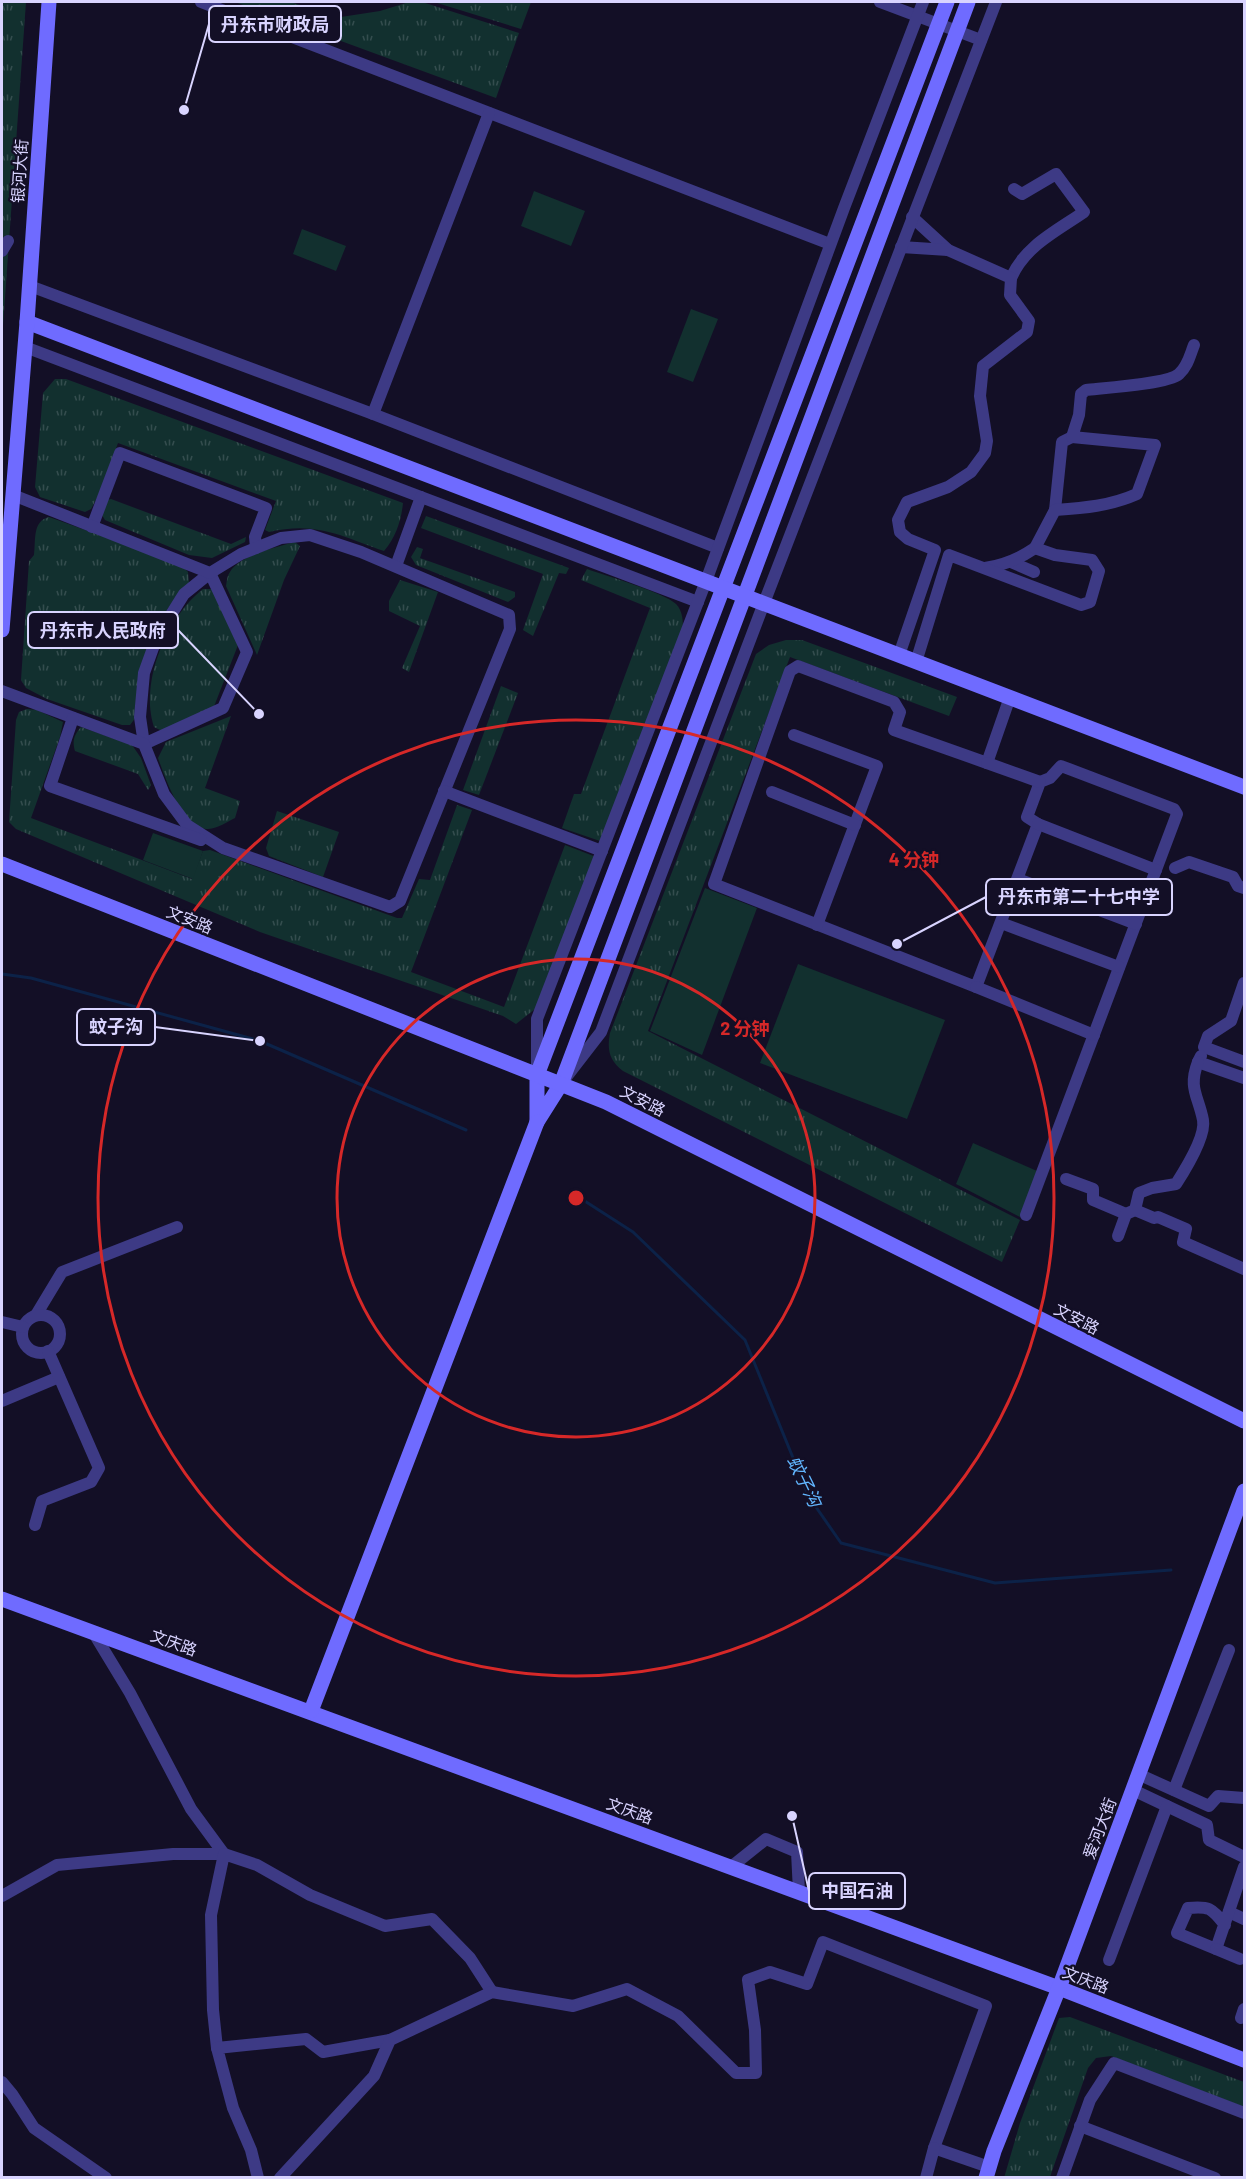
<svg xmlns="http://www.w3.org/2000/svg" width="1246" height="2179" font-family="Barlow,'Noto Sans SC',sans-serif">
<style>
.grass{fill:url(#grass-tufts)}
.garden{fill:#12302f}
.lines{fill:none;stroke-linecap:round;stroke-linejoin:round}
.stream{stroke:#0c2248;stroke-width:3}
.street{stroke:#3d3a85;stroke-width:12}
.secondary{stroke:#6f6bff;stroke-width:15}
.ring{fill:none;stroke:#d62828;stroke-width:3}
.labels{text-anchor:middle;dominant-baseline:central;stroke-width:4.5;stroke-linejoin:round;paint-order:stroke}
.street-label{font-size:16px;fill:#d9d4ff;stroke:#130f26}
.water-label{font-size:18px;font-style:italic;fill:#62b6ff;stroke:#130f26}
.centre{fill:#d62828;stroke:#130f26;stroke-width:3}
.ring-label{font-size:18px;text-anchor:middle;font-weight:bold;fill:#d62828;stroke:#130f26;stroke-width:4.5;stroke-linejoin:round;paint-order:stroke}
.leader{fill:none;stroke:#d9d4ff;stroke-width:2}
.callout-dot{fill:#d9d4ff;stroke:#130f26;stroke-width:2}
.callout{fill:#130f26;stroke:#d9d4ff;stroke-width:2}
.callout-label{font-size:18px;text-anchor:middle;font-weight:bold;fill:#d9d4ff}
</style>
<defs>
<pattern id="grass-tufts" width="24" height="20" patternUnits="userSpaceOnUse" patternTransform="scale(1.5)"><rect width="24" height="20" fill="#12302f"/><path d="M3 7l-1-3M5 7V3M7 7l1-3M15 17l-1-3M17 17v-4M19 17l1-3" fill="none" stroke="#344d4e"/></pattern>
</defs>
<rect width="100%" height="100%" fill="#130f26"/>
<g class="grass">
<path d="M2 2H26L2 340Z"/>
<path d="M235 2H290L341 17 380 11 409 2H422L519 33 496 98Z"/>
<path d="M434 2H531L521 29Z"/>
<path d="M55 379H66L403 503C401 521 396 537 384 551 341 536 316 521 269 532L265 530 276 501 118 443 99 494 91 509 85 512 40 497 35 487 43 393Z"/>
<path d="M111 499 231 544 246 537 245 542 212 558 189 555 105 520 102 515 107 500Z"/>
<path d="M426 516 569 568 566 574 559 573 533 636 523 630 543 574 421 528Z"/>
<path d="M49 517 180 564 188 572 189 583C147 625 145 661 136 717L130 725H122L47 699 26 688 21 680 29 561 34 555C36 541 32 521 49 517Z"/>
<path d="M295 542 300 546 284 580 257 655 226 586C227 581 227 576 230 572 240 555 277 547 295 542Z"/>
<path d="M417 547 423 549 420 558 515 592V597L508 602 416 565 411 557Z"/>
<path d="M587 569C606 576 663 592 676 604 683 611 683 622 683 631L600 841 562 828 574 794H581L650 608 581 580Z"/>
<path d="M400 580 438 592 409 672 402 668 420 626 389 611V601Z"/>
<path d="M203 589H214L238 645 213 709 162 731 154 727C139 682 167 617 203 589Z"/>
<path d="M786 640H802L957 697 949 716 790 657 648 1031 1020 1220 1002 1262 623 1071C609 1060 607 1050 610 1033L756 654 769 645Z"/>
<path d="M501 686 518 693 479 795 463 790Z"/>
<path d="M27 709 37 710 63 722 60 737 31 818 192 879 203 851 210 850 397 918H402L419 879 430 880 457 805 472 810 411 972 504 1007 565 845 596 857 535 1009 516 1024 503 1016 260 932 16 829 9 822 16 720 19 712Z"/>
<path d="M231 716 205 788 240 801 235 818C227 822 218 828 208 829 183 831 165 777 158 758L166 742Z"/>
<path d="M81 727 132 745 141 758 151 785 148 790 138 774 75 751C72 741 74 735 81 727Z"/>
<path d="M277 811 339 832 323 877 269 856 266 848Z"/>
<path d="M1070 2017 1244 2082V2107L1111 2056 1096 2058 1088 2068 1050 2177 1004 2178 1020 2123 1059 2018Z"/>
</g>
<g class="garden">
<path d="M534 191 585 211 571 246 521 226Z"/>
<path d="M302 229 346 246 336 271 293 254Z"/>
<path d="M691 309 718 319 693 382 667 372Z"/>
<path d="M153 833 203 851 193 879 143 860Z"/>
<path d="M705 888 757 908 702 1055 650 1031Z"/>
<path d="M798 964 945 1020 907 1119 760 1063Z"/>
<path d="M973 1143 1037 1171 1020 1217 956 1184Z"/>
</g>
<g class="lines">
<g class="stream">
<path d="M2 974 31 978 260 1041 466 1130"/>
<path d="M580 1198 633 1232 745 1340 809 1497 841 1543 995 1583 1171 1570"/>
</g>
<g class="street">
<path d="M201 2 830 244"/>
<path d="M880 2 981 40"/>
<path d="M912 217 948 250"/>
<path d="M2 251 8 241"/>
<path d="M1011 278C1025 246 1055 232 1084 212L1056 174 1022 194 1014 189"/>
<path d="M30 286 373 414 718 548"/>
<path d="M25 347 421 497"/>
<path d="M373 414 489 113"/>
<path d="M1055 510 1062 442 1072 437"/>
<path d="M92 527 120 453 266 508 255 537 256 548"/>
<path d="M1011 562 1034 572"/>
<path d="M396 566 421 497 698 602"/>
<path d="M985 568C1004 565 1019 559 1035 548"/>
<path d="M210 573 247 652 223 708 144 744 140 717 144 673 157 637 184 594Z"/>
<path d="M899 655 935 550 908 539 900 532 898 520 907 502 948 487 971 472 985 453 987 441 980 396 983 366 1027 332 1029 321 1010 295 1011 278 948 250 901 247"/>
<path d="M916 662 949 555 1081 605 1090 602 1099 571 1092 560 1055 555 1035 548 1055 510C1084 508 1110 506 1137 494L1155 445 1072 437 1079 415 1081 394 1086 390C1104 388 1168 384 1179 374 1188 366 1190 355 1194 345"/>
<path d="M2 691 144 744 164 794 187 825 223 848 390 907 400 901 510 629 509 615 361 552 310 535 281 538 241 554 210 573 13 495"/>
<path d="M1010 697 987 763 894 730 900 712 894 702 798 666 790 671 714 884 976 987 1038 824 1027 817 1040 782 1050 778 1061 766 1174 809 1177 814 1026 1215"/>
<path d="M73 718 50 786 201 840"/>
<path d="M794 735 877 766 817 925"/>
<path d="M987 763 1040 782"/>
<path d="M444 791 602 851"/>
<path d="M772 792 855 825"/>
<path d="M1038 824 1156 870"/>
<path d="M1175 868 1189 862 1233 877 1238 886 1244 888"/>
<path d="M1018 879 1136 924"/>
<path d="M1001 923 1119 967"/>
<path d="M1244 983 1231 1021 1208 1036 1204 1047 1244 1062"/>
<path d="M976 987 1094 1035"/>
<path d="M1201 1056 1198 1062 1244 1078"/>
<path d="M537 1070V1019L706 581 844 208 923 2"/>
<path d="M567 1076 601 1032 764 603 996 2"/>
<path d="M1066 1179 1093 1189V1200L1126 1214"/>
<path d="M1135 1210 1154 1218 1158 1217 1186 1229 1183 1242 1244 1269"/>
<path d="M1118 1236 1126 1214 1135 1210 1139 1193 1152 1188 1176 1184C1185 1170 1206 1136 1203 1120 1198 1095 1188 1088 1198 1062"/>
<path d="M36 1315 62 1272 177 1227"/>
<circle cx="41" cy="1334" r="19"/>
<path d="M2 1322 23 1327"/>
<path d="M2 1401 59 1377"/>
<path d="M35 1525 42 1501 91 1482 99 1468 48 1351"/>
<path d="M1138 1774 1209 1806 1218 1796 1244 1798"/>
<path d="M1133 1790 1207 1825 1209 1840 1244 1857"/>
<path d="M1174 1790 1229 1650"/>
<path d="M731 1867 766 1839 797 1852 799 1892"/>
<path d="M2 1896 57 1865 173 1854H224L191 1809 130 1693 93 1632"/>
<path d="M1229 1912 1244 1919"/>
<path d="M1225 1925C1211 1908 1210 1906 1188 1908L1177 1933 1216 1949 1244 1867"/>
<path d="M1216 1949 1240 1959"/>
<path d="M1109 1960 1167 1806"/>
<path d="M1241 2018 1244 2009"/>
<path d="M217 2048 213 2010 211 1915 224 1854 257 1865 310 1895 385 1926 432 1919 470 1958 492 1992"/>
<path d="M2 2082 12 2094 34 2128 106 2178"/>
<path d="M1080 2126 1215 2178"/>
<path d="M258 2178 251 2150 233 2108 217 2048 306 2039 323 2052 390 2040"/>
<path d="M280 2178 374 2076 390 2040 492 1992 573 2006 627 1989 678 2016 736 2073H756L755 2030 748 1980 770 1972 807 1984 823 1942 986 2006 934 2148 989 2167"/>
<path d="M926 2178 934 2148"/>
<path d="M1062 2178 1090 2100 1114 2063 1244 2113"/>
</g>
<g class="secondary">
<path d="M947 2 537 1075V1122L561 1084 968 2"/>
<path d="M27 322 1244 787"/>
<path d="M2 630 27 322 49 2"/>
<path d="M2 864 606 1102 1244 1421"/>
<path d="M2 1599 1059 1988 1244 2060"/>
<path d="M311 1711 537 1122"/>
<path d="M986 2178 994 2151 1059 1988 1244 1491"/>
</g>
</g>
<g class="ring">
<circle cx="576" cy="1198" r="239"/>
<circle cx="576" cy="1198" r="478"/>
</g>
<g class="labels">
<g class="street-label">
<text transform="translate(19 171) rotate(-86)">银河大街</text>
<text transform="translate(190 919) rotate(22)">文安路</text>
<text transform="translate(643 1100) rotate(27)">文安路</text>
<text transform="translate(1077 1318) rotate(27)">文安路</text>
<text transform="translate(174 1642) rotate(20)">文庆路</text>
<text transform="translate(630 1810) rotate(20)">文庆路</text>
<text transform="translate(1099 1828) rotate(-69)">爱河大街</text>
<text transform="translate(1086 1979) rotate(21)">文庆路</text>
</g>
<g class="water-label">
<text transform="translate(805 1481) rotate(64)">蚊子沟</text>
</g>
</g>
<circle cx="576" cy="1198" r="9" class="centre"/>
<g class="ring-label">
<text x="914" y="866">4 分钟</text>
<text x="745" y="1035">2 分钟</text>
</g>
<path class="leader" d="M184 110L209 24M259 714L178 630M897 944L986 897M260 1041L155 1027M792 1816L809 1891"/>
<g class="callout-dot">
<circle cx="184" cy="110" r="6"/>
<circle cx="259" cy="714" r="6"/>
<circle cx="897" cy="944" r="6"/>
<circle cx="260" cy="1041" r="6"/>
<circle cx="792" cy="1816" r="6"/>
</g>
<g class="callout">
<rect x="209" y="6" width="132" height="36" rx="6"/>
<rect x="28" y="612" width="150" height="36" rx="6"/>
<rect x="986" y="879" width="186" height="36" rx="6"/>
<rect x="77" y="1009" width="78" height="36" rx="6"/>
<rect x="809" y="1873" width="96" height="36" rx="6"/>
</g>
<g class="callout-label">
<text x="275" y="31">丹东市财政局</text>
<text x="103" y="637">丹东市人民政府</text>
<text x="1079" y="903">丹东市第二十七中学</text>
<text x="116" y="1033">蚊子沟</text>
<text x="857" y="1897">中国石油</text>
</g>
<rect width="1246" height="2179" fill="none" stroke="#d9d4ff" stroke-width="6"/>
</svg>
